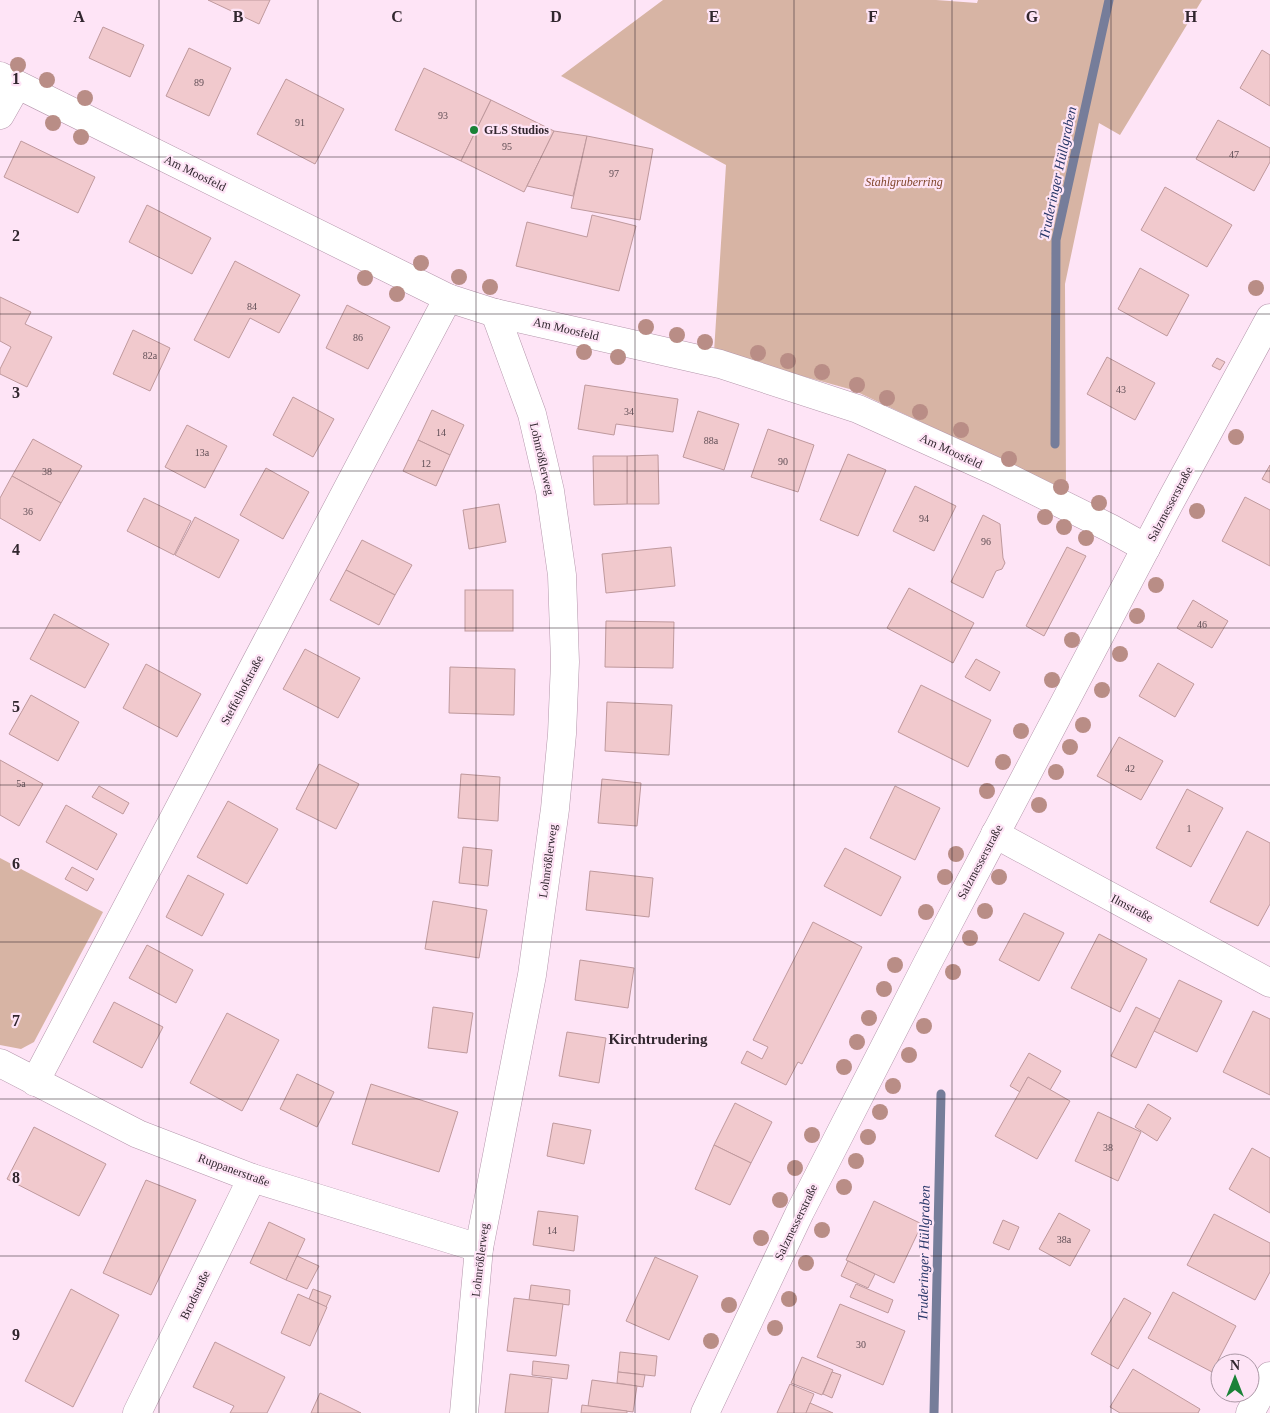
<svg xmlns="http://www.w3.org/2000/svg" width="1270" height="1413" font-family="'Times New Roman',serif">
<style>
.green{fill:#d7b4a4}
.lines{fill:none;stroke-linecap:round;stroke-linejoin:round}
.stream{stroke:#767d9a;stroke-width:9}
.building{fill:#f1c9cd;stroke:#bf999d}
.minor-casing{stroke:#b496ab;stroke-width:29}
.minor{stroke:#fff;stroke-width:28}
.tree{fill:#b98d86}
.grid{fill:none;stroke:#31262e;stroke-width:1;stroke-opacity:0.55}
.poi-dot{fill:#1a8237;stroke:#fee4f6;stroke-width:2}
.labels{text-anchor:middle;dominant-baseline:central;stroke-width:4.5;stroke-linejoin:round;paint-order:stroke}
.number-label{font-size:10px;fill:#614f56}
.poi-label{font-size:12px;font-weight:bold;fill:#31262e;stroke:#fee4f6;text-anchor:start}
.street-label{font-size:12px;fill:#31262e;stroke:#fee4f6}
.park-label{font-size:12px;font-style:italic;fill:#80462a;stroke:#fee4f6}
.water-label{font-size:14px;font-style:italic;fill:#273668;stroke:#fee4f6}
.quarter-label{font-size:15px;font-weight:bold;fill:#31262e;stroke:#fee4f6}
.grid-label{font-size:16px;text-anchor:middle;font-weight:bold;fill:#31262e;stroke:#fee4f6;stroke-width:4.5;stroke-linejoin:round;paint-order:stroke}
</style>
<rect width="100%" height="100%" fill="#fee4f6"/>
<g class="green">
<path d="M663 0H936L977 3 978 0H1202L1120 135 1099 123 1065 284 1066 490 853 390 714 352 726 165 561 76Z"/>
<path d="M0 858 103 912 34 1042 21 1049 0 1045Z"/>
</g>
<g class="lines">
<g class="stream">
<path d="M1055 444 1056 240 1109 0"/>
<path d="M934 1413 941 1094"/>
</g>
</g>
<g class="building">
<path d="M208 0H270L259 24Z"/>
<path d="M103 27 144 45 130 77 89 58Z"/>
<path d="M189 48 231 68 209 116 166 96Z"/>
<path d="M1262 50 1270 55V106L1240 88Z"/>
<path d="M424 68 491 100 461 161 395 130Z"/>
<path d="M286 79 344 109 315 164 257 134Z"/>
<path d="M491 100 554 131 524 192 461 161Z"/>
<path d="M1218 120 1270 148V162L1254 191 1196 159Z"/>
<path d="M554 131 587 136 573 196 527 186Z"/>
<path d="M587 136 653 149 640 220 571 208Z"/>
<path d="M21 141 95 177 78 213 4 177Z"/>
<path d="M1165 187 1232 225 1207 267 1141 230Z"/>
<path d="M147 205 211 238 192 274 129 242Z"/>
<path d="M592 215 636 226 619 291 516 266 527 222 587 237Z"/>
<path d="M235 261 300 295 279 333 250 318 229 358 194 340Z"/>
<path d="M1140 268 1189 295 1167 336 1118 309Z"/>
<path d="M0 297 31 312 25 324 52 337 27 387 0 374V369L11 347 0 341Z"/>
<path d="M347 305 390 327 368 369 326 348Z"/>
<path d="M133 330 170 348 150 391 113 374Z"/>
<path d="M1107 357 1155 383 1135 420 1087 394Z"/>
<path d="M1217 358 1225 362 1220 370 1212 366Z"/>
<path d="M585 385 678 399 673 432 616 424 614 435 578 429Z"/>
<path d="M293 397 334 419 313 457 273 435Z"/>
<path d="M432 410 464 425 450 455 418 440Z"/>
<path d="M698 411 739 424 724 470 683 457Z"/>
<path d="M187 425 227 446 205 488 165 467Z"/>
<path d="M768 429 814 445 798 492 751 477Z"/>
<path d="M33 439 82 466 61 503 12 476Z"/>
<path d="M418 440 450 455 436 486 403 471Z"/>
<path d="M848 454 886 470 858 536 820 520Z"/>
<path d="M658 455 659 504H627V456Z"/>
<path d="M593 456H627V504L594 505Z"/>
<path d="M1270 465V483L1262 479Z"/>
<path d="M266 468 309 492 283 539 240 515Z"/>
<path d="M12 476 61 503 40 541 0 518V498Z"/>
<path d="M915 486 956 506 934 551 893 531Z"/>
<path d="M1245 497 1270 510V566L1222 541Z"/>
<path d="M144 498 191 521 174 555 127 531Z"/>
<path d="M499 504 506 542 469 549 463 510Z"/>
<path d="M983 515 1000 524 1003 558 1005 563 1002 569 996 571 983 598 951 582Z"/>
<path d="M195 517 239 540 219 578 175 555Z"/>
<path d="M362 540 412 565 395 595 346 570Z"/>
<path d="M671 547 675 586 606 593 602 554Z"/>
<path d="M1067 547 1086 556 1044 636 1026 626Z"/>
<path d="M346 570 395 595 379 625 330 600Z"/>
<path d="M909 588 974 623 953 663 887 628Z"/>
<rect x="465" y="590" width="48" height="41"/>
<path d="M1193 600 1228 621 1212 648 1177 628Z"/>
<path d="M54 614 109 644 85 688 30 659Z"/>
<path d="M606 621 674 622 673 668 605 667Z"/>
<path d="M305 649 360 678 338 718 283 689Z"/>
<path d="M976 659 1000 672 990 691 965 677Z"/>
<path d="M1158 663 1194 684 1175 717 1139 696Z"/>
<path d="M146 664 201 694 177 737 123 708Z"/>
<path d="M450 667 515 669 514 715 449 713Z"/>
<path d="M921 685 991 720 968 767 898 732Z"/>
<path d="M31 695 79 722 58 761 9 734Z"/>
<path d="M607 702 672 705 669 755 605 751Z"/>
<path d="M1119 737 1163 761 1141 800 1097 776Z"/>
<path d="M0 760 43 784 19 826 0 815Z"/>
<path d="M319 764 359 784 336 829 296 809Z"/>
<path d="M461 774 500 777 498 821 458 818Z"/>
<path d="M602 779 641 783 637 826 598 823Z"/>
<path d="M99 786 129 803 123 814 92 797Z"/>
<path d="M895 786 940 808 915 860 870 838Z"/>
<path d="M1187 789 1223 808 1191 867 1156 848Z"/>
<path d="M228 801 278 829 247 884 197 857Z"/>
<path d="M66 805 117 834 97 870 46 842Z"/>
<path d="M1247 831 1270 843V904L1258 926 1210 902Z"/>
<path d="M463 847 492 850 488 886 459 883Z"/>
<path d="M845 848 901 877 881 916 824 886Z"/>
<path d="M72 867 94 879 87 891 65 879Z"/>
<path d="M590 871 653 878 649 917 586 910Z"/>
<path d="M188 875 224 894 202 936 166 917Z"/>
<path d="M433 901 487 910 479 958 425 949Z"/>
<path d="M1024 913 1064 933 1039 981 999 960Z"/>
<path d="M813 922 862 947 802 1064 798 1062 786 1085 741 1063 747 1051 762 1059 768 1047 753 1040Z"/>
<path d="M1099 934 1147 959 1120 1012 1071 988Z"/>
<path d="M147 945 193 970 176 1003 129 978Z"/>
<path d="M580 960 634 968 628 1008 575 1000Z"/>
<path d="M1179 980 1222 1001 1197 1052 1154 1031Z"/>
<path d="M114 1002 163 1027 142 1068 93 1042Z"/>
<path d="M433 1007 473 1013 467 1053 428 1048Z"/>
<path d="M1136 1007 1160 1019 1136 1068 1111 1056Z"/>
<path d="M1253 1011 1270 1019V1095L1223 1072Z"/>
<path d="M227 1013 279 1040 242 1111 190 1083Z"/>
<path d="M567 1032 606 1038 599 1083 559 1076Z"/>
<path d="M1029 1053 1061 1071 1050 1090 1028 1077 1020 1092 1010 1086Z"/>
<path d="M297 1074 334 1092 317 1127 280 1109Z"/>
<path d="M1028 1077 1070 1101 1037 1159 995 1136Z"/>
<path d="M371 1084 458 1112 439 1172 352 1144Z"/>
<path d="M735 1103 772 1122 751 1163 714 1145Z"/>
<path d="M1148 1104 1171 1118 1157 1141 1135 1127Z"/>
<path d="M1098 1112 1141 1132 1118 1181 1075 1161Z"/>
<path d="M553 1123 591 1130 584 1164 547 1156Z"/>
<path d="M34 1127 106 1164 79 1216 7 1179Z"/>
<path d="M714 1145 751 1163 730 1205 695 1189Z"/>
<path d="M1252 1148 1270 1158V1213L1229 1189Z"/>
<path d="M146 1180 196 1200 151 1295 103 1273Z"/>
<path d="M874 1201 922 1224 894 1283 846 1260Z"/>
<path d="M538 1211 578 1216 574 1251 533 1245Z"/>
<path d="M1059 1213 1090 1230 1070 1266 1039 1249Z"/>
<path d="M1214 1214 1270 1243V1272L1255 1300 1187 1265Z"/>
<path d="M1003 1220 1019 1227 1009 1250 993 1243Z"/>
<path d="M269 1222 305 1239 286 1280 250 1263Z"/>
<path d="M297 1256 319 1266 307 1289 286 1280Z"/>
<path d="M655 1257 698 1276 669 1340 626 1321Z"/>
<path d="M848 1261 875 1274 868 1288 841 1276Z"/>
<path d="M856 1284 893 1300 888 1313 850 1297Z"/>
<path d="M531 1285 570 1290 569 1305 529 1300Z"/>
<path d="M71 1289 119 1315 73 1407 25 1381Z"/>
<path d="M313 1289 331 1296 326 1307 309 1299Z"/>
<path d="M1173 1292 1236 1326 1212 1372 1148 1338Z"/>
<path d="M298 1294 327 1307 310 1346 281 1333Z"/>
<path d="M514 1298 563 1304 556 1356 507 1351Z"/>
<path d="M1124 1298 1151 1313 1118 1369 1091 1354Z"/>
<path d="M840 1304 905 1331 883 1385 817 1357Z"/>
<path d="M215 1342 285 1377 267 1413H230L234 1406 193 1387Z"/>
<path d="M620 1352 657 1356 655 1376 618 1372Z"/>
<path d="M802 1357 833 1370 822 1395 791 1383Z"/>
<path d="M533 1361 569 1365 567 1379 532 1375Z"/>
<path d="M1133 1369 1200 1409 1198 1413H1120L1110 1407Z"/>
<path d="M618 1372 645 1375 643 1387 617 1383Z"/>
<path d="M832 1372 841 1375 832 1398 823 1394Z"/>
<path d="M510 1374 552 1379 548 1413H505Z"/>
<path d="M592 1380 637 1386 633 1412 588 1406Z"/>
<path d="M790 1384 814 1394 806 1413H777Z"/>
<path d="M320 1393 339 1402 361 1413H311Z"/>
<path d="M810 1403 833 1413H806Z"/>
<path d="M582 1405 627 1411V1413H581Z"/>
</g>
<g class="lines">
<g class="minor-casing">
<g id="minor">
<path d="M0 76 448 298 495 313 720 364 858 409 995 471 1110 528 1146 548"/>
<path d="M0 115 17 85"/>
<path d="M995 834 1270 983"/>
<path d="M0 1063 138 1134 252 1178 479 1248"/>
<path d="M35 1082 448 298"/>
<path d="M137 1413 252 1178"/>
<path d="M464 1413 479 1248 532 975 555 809 562 734 565 662 562 575 550 491 532 414 495 313"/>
<path d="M705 1413 800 1212 927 964 1169 504 1270 318"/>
<path d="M1250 1413 1270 1376"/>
</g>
</g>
<use href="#minor" class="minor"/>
</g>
<g class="tree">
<circle cx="18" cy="65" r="8"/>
<circle cx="47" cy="80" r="8"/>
<circle cx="85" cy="98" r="8"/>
<circle cx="53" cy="123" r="8"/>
<circle cx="81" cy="137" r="8"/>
<circle cx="421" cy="263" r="8"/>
<circle cx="459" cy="277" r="8"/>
<circle cx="365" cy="278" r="8"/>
<circle cx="490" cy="287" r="8"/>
<circle cx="1256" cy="288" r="8"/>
<circle cx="397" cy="294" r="8"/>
<circle cx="646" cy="327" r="8"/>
<circle cx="677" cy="335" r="8"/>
<circle cx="705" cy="342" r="8"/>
<circle cx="584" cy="352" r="8"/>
<circle cx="758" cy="353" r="8"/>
<circle cx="618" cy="357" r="8"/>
<circle cx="788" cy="361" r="8"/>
<circle cx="822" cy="372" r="8"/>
<circle cx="857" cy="385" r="8"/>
<circle cx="887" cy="398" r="8"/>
<circle cx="920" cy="412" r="8"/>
<circle cx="961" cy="430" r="8"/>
<circle cx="1236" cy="437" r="8"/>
<circle cx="1009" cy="459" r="8"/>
<circle cx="1061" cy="487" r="8"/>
<circle cx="1099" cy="503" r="8"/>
<circle cx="1197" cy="511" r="8"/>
<circle cx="1045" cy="517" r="8"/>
<circle cx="1064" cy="527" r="8"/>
<circle cx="1086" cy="538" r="8"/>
<circle cx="1156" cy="585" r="8"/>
<circle cx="1137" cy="616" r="8"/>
<circle cx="1072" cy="640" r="8"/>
<circle cx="1120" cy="654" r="8"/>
<circle cx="1052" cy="680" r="8"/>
<circle cx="1102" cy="690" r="8"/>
<circle cx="1083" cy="725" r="8"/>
<circle cx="1021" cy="731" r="8"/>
<circle cx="1070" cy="747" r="8"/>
<circle cx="1003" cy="762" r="8"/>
<circle cx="1056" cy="772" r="8"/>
<circle cx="987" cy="791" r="8"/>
<circle cx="1039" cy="805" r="8"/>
<circle cx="956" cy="854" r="8"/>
<circle cx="945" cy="877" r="8"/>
<circle cx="999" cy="877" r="8"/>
<circle cx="985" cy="911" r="8"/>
<circle cx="926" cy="912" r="8"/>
<circle cx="970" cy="938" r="8"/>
<circle cx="895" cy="965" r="8"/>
<circle cx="953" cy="972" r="8"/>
<circle cx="884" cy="989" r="8"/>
<circle cx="869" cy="1018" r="8"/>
<circle cx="924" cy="1026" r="8"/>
<circle cx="857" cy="1042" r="8"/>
<circle cx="909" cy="1055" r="8"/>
<circle cx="844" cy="1067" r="8"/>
<circle cx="893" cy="1086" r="8"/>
<circle cx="880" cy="1112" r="8"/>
<circle cx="812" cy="1135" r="8"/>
<circle cx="868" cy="1137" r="8"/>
<circle cx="856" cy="1161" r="8"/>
<circle cx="795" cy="1168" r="8"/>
<circle cx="844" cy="1187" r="8"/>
<circle cx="780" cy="1200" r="8"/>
<circle cx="822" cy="1230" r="8"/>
<circle cx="761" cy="1238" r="8"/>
<circle cx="806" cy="1263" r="8"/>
<circle cx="789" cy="1299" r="8"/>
<circle cx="729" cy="1305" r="8"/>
<circle cx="775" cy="1328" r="8"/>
<circle cx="711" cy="1341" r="8"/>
</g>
<path class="grid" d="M159 0V1413M318 0V1413M476 0V1413M635 0V1413M794 0V1413M952 0V1413M1111 0V1413M0 157H1270M0 314H1270M0 471H1270M0 628H1270M0 785H1270M0 942H1270M0 1099H1270M0 1256H1270"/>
<circle class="poi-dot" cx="474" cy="130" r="5"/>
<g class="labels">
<g class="number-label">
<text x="199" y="82">89</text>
<text x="443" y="115">93</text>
<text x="300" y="122">91</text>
<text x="507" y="146">95</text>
<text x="1234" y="154">47</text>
<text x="614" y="173">97</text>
<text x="252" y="306">84</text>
<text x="358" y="337">86</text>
<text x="150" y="355">82a</text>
<text x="1121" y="389">43</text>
<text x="629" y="411">34</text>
<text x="441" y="432">14</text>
<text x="711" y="440">88a</text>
<text x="202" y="452">13a</text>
<text x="783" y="461">90</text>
<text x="426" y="463">12</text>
<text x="47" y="471">38</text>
<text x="28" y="511">36</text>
<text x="924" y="518">94</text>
<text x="986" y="541">96</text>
<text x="1202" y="624">46</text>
<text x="1130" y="768">42</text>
<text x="21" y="783">5a</text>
<text x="1189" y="828">1</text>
<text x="1108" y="1147">38</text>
<text x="552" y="1230">14</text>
<text x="1064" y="1239">38a</text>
<text x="861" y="1344">30</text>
</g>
<g class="poi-label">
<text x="484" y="130">GLS Studios</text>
</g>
<g class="street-label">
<text transform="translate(195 173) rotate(26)">Am Moosfeld</text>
<text transform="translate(566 329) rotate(13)">Am Moosfeld</text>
<text transform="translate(951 451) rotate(25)">Am Moosfeld</text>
<text transform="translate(542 459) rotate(77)">Lohnrößlerweg</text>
<text transform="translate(1170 504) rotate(-62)">Salzmesserstraße</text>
<text transform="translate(242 690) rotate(-62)">Steffelhofstraße</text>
<text transform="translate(548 861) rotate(-82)">Lohnrößlerweg</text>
<text transform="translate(980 862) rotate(-62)">Salzmesserstraße</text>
<text transform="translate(1132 908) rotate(28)">Ilmstraße</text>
<text transform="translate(234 1170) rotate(20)">Ruppanerstraße</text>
<text transform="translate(796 1222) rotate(-64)">Salzmesserstraße</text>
<text transform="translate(480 1260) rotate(-83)">Lohnrößlerweg</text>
<text transform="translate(195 1295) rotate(-64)">Brodstraße</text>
</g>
<g class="park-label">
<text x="904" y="182">Stahlgruberring</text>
</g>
<g class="water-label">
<text transform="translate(1058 173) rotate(-78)">Truderinger Hüllgraben</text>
<text transform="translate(924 1253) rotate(-89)">Truderinger Hüllgraben</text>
</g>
<g class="quarter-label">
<text x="658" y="1039">Kirchtrudering</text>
</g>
</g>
<g class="grid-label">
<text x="79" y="22">A</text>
<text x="238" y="22">B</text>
<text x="397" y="22">C</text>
<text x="556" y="22">D</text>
<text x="714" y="22">E</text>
<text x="873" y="22">F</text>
<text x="1032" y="22">G</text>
<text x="1191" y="22">H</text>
<text x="16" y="84">1</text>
<text x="16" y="241">2</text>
<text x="16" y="398">3</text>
<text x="16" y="555">4</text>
<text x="16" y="712">5</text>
<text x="16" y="869">6</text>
<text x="16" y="1026">7</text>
<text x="16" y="1183">8</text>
<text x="16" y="1340">9</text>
</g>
<g transform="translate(1235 1378)"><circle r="24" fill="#fee4f6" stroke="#ac98a6"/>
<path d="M0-4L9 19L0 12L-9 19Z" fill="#1a8237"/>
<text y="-8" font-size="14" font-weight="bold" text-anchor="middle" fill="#31262e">N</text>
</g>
</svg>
